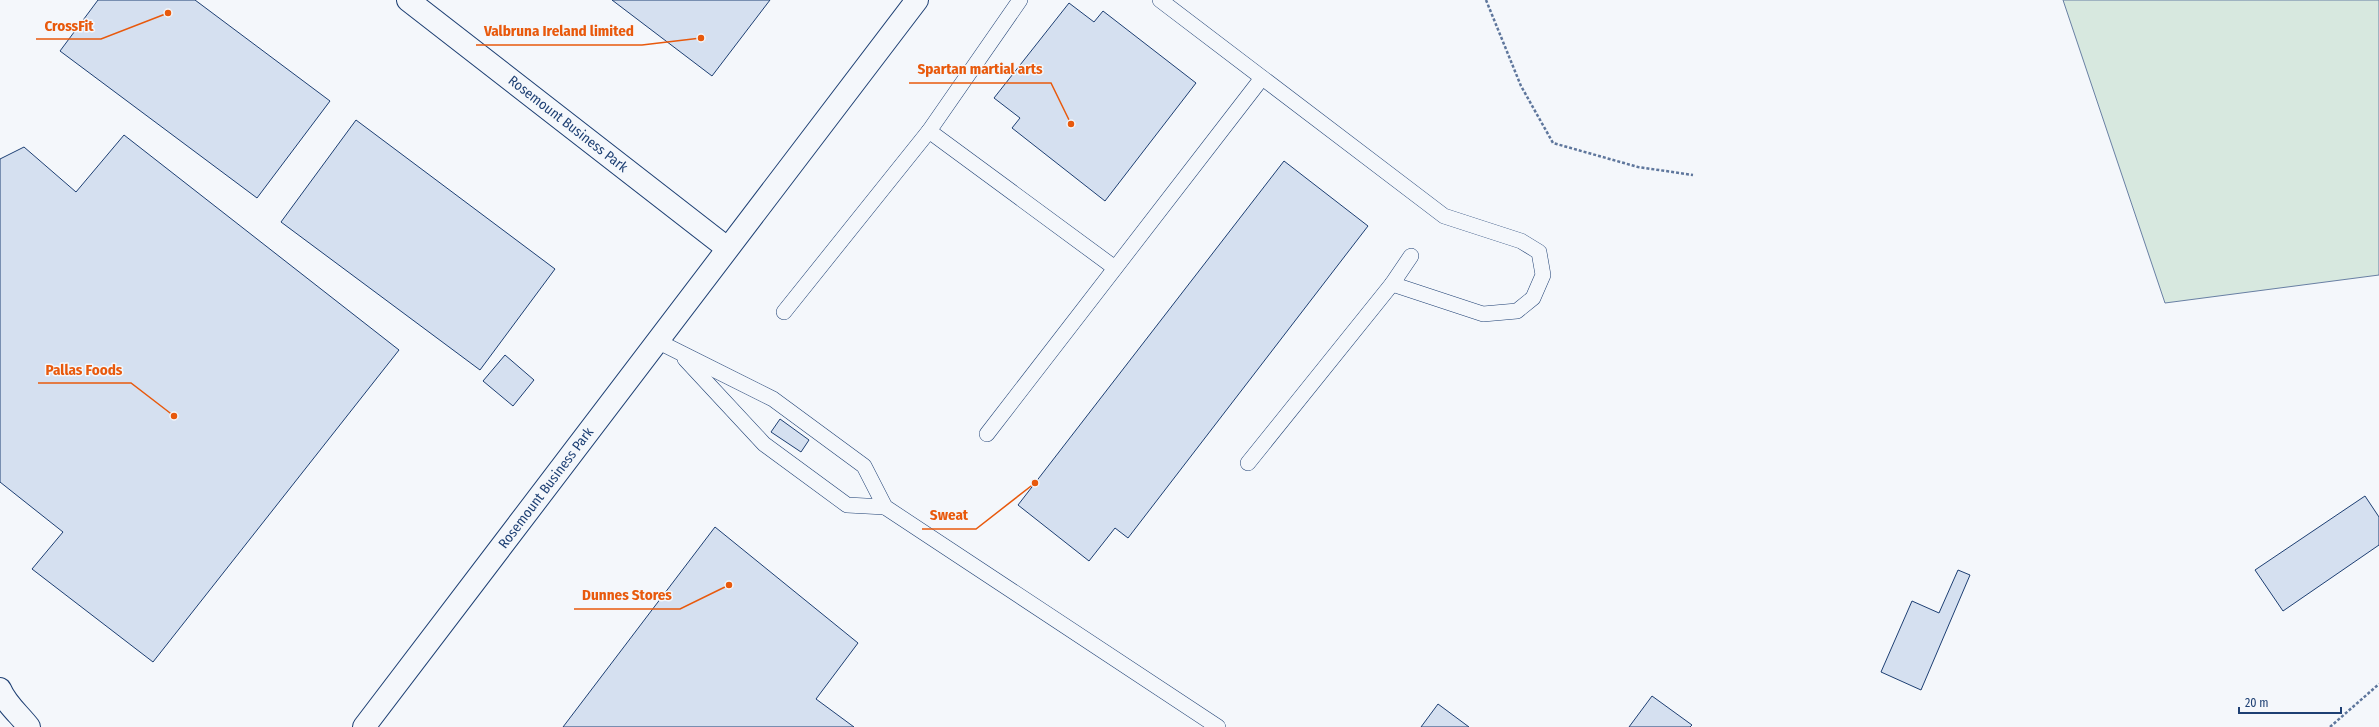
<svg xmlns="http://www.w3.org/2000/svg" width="2379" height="727" font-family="'Fira Sans Condensed',sans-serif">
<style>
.green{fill:#d7e8df;stroke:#687fa3}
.building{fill:#d5e0f0;stroke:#1d3f73}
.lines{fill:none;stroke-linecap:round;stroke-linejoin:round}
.service-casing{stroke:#1d3f73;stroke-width:16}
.minor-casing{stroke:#1d3f73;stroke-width:24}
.path{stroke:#5e769c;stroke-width:2.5;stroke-dasharray:3 2;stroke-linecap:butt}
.service{stroke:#f4f7fb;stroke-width:15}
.minor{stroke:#f4f7fb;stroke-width:22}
.labels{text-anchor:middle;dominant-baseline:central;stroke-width:3;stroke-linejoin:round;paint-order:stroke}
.street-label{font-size:14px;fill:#1d3f73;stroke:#f4f7fb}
.leader{fill:none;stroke:#e8590c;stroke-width:1.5}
.callout-dot{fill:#e8590c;stroke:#f4f7fb;stroke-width:1.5}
.callout-label{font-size:15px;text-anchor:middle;font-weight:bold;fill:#e8590c;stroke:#f4f7fb;stroke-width:3;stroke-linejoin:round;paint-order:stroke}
</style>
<rect width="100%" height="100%" fill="#f4f7fb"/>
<path class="green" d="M2063 0H2379V275L2165 303Z"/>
<g class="building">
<path d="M98 0H195L330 101 257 198 60 51Z"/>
<path d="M612 0H770L712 76Z"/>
<path d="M1069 3 1094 22 1103 11 1196 83 1105 201 1012 128 1020 118 994 98Z"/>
<path d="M356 120 555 269 480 370 281 222Z"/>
<path d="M124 135 399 350 153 662 32 569 63 532 0 482V159L24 147 76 192Z"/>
<path d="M1284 161 1368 226 1128 538 1115 528 1089 561 1018 505Z"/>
<path d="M505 355 534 380 513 406 483 381Z"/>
<path d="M780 419 809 440 801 452 771 432Z"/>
<path d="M2365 496 2379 517V545L2283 611 2255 570Z"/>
<path d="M715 527 858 643 816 699 854 727H563Z"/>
<path d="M1958 570 1970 575 1921 690 1881 672 1912 601 1939 613Z"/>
<path d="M1652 696 1692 725 1690 727H1629Z"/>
<path d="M1438 704 1469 727H1421Z"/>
</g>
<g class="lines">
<g class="service-casing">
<g id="service">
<path d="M1160 0 1444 216 1521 241 1539 252 1543 275 1533 298 1517 311 1483 314 1392 284"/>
<path d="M929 131 1115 268"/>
<path d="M784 312 929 131 1020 0"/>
<path d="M657 341 773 399 864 466 885 507 1218 727"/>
<path d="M685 359 764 444 847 505 885 507"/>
<path d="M987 434 1262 78"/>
<path d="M1248 463 1392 284 1411 256"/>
</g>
</g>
<g class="minor-casing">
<g id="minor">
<path d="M408 0 727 248"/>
<path d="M0 689C6 704 19 714 29 727"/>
<path d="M364 727 917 0"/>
</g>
</g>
<g class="path">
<path d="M1486 0 1521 86 1553 143 1638 167 1693 175"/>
<path d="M2330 727 2379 684"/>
</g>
<use href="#service" class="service"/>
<use href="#minor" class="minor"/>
</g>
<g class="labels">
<g class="street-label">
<text transform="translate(568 124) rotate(38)">Rosemount Business Park</text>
<text transform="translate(546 488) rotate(-53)">Rosemount Business Park</text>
</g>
</g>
<path class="leader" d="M168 13L101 39H36M701 38L642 45H476M1071 124L1051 83H909M174 416L131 383H38M1035 483L976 529H922M729 585L680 609H574"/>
<g class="callout-dot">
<circle cx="168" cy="13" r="4"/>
<circle cx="701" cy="38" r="4"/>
<circle cx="1071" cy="124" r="4"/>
<circle cx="174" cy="416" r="4"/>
<circle cx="1035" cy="483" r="4"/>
<circle cx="729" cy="585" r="4"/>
</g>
<g class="callout-label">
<text x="69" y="31">CrossFit</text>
<text x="559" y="36">Valbruna Ireland limited</text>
<text x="980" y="74">Spartan martial arts</text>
<text x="84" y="375">Pallas Foods</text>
<text x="949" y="520">Sweat</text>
<text x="627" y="600">Dunnes Stores</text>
</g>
<path d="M2239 707v6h102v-6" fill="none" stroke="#1d3f73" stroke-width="2"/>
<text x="2245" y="707" font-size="12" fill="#1d3f73" stroke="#f4f7fb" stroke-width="3" paint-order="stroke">20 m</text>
</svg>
